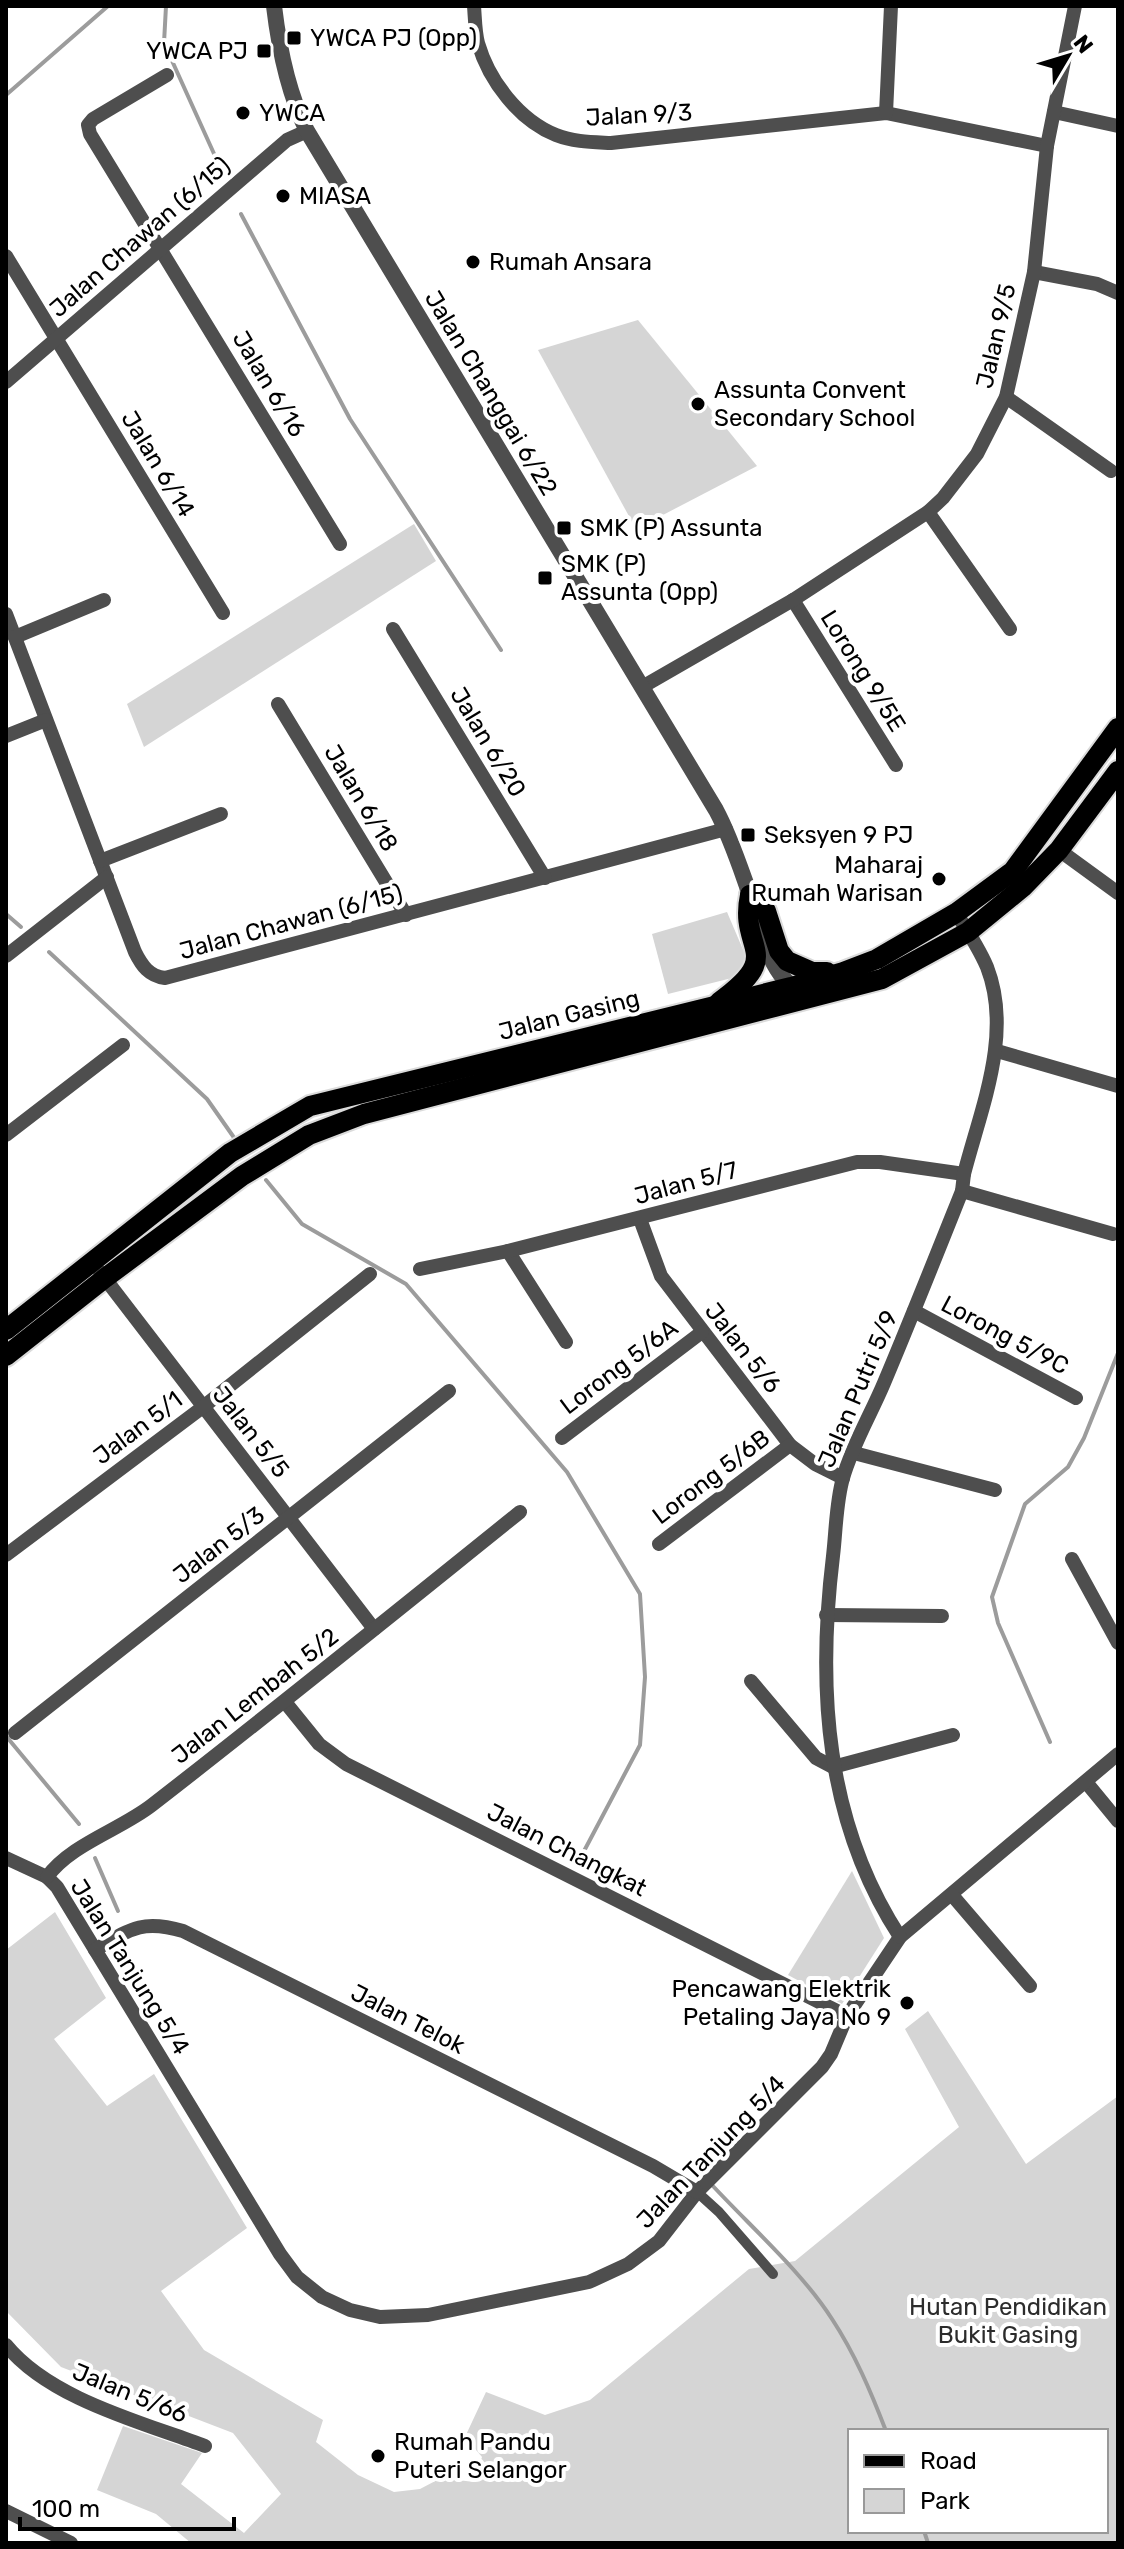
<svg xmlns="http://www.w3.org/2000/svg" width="1124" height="2549" font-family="Rubik,sans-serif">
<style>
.green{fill:#d5d5d5;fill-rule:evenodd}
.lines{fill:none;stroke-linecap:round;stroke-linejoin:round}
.stream{stroke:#9c9c9c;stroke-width:4}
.primary-casing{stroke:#dbdbdb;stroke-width:24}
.pedestrian{stroke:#4e4e4e;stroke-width:10}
.minor{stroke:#4e4e4e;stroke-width:14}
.tertiary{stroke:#4e4e4e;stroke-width:16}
.primary{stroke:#000;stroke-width:20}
.poi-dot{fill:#000;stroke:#fff;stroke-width:3}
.labels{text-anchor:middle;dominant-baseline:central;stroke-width:8;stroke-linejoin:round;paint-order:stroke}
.poi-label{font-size:24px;fill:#000;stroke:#fff;text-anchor:start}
.street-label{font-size:24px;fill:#000;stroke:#fff}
.park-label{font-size:24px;fill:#2c2c2c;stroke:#fff}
</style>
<rect width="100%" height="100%" fill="#fff"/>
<g class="green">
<path d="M638 320 757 466 636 529 538 350Z"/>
<path d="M414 524 436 561 144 747 127 704Z"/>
<path d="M727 912 747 959 740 976 668 994 652 934Z"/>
<path d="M852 1871 884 1938 842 2004 788 1975Z"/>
<path d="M55 1912 106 1998 54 2039 107 2106 154 2074 247 2228 161 2291 204 2350 323 2420 316 2442 358 2475 394 2492 420 2489 441 2478 474 2482 482 2457 465 2437 486 2392 545 2415 590 2400 749 2269 795 2261 959 2127 905 2029 928 2011 1026 2164 1118 2096V2543H191L156 2514 97 2490 123 2426 202 2453 181 2484 244 2533 281 2494 233 2433 61 2367 6 2311V1950ZM850 2431H1106V2531H850Z"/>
</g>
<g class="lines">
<g class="stream">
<path d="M166 6 164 43 220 167"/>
<path d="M6 95 108 6"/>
<path d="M241 214 350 419 501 650"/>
<path d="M6 914 21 927"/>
<path d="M49 952 207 1099 235 1139"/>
<path d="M266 1180 302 1224 406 1284 567 1472 640 1594 645 1677 640 1745 583 1853"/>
<path d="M6 1736 79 1824"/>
<path d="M1050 1742 998 1623 992 1597 1025 1504 1068 1467 1084 1438 1118 1353"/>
<path d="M95 1858 118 1911"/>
<path d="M712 2185C751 2227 802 2272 832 2319 855 2354 871 2392 886 2431"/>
<path d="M924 2531 928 2543"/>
</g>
<g class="primary-casing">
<g id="primary">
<path d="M750 895 766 911 779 951 787 961 812 972H827"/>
<path d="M719 1002C787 953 738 951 750 895"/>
<path d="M6 1330 230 1153 310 1106 791 987 843 972 877 959 956 913 1013 871 1118 728"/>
<path d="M6 1356 105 1278 242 1176 309 1135 364 1114 882 979 968 932 1023 887 1059 850 1118 771"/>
</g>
</g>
<path class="pedestrian" d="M697 2192 719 2212 773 2274"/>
<g class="minor">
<path d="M474 6C475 18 475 32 478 43 489 81 519 120 556 135 574 142 592 142 611 143L886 113 1047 146"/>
<path d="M167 75 93 119 88 125 90 134 340 544"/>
<path d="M1054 112 1118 126"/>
<path d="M886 113 891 6"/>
<path d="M6 256 223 613"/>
<path d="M1034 272 1097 284 1118 293"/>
<path d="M6 382 287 140 307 131"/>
<path d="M1006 397 1111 471"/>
<path d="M928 512 1010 629"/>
<path d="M793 600 896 765"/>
<path d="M6 614 135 952C142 966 149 976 165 978L726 829"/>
<path d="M393 629 545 878"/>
<path d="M15 637 104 600"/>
<path d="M642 687 793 600 928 512 943 498 977 454 1006 397 1034 272 1047 146 1075 6"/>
<path d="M278 704 406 915"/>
<path d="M6 736 46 720"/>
<path d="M1059 850 1118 893"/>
<path d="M100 861 221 814"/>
<path d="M6 956 107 877"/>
<path d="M997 1051 1118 1086"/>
<path d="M6 1135 123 1045"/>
<path d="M962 1191 1113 1234"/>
<path d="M640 1219 661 1276 790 1445 815 1464 843 1478"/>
<path d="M508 1251 566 1342"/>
<path d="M420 1269 508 1251 857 1162H880L964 1174"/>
<path d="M100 1272 374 1629"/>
<path d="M914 1311 1076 1398"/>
<path d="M562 1438 702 1332"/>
<path d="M854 1453 995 1490"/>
<path d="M659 1544 790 1445"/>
<path d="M6 1555 203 1407 370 1274"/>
<path d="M1072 1559 1118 1643"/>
<path d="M826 1615 942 1616"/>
<path d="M751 1681 816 1758 833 1767 953 1735"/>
<path d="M285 1702 319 1744 346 1764 847 2016"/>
<path d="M15 1733 449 1391"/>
<path d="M1086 1782 1118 1821"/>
<path d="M6 1858 47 1877 57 1887 280 2254 297 2277 322 2297 350 2310 380 2317 428 2315 589 2282 628 2264 659 2241 697 2192 822 2067 831 2054 847 2016 900 1937 1118 1754"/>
<path d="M47 1877C71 1844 120 1830 152 1805 276 1709 398 1610 520 1512"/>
<path d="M952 1895 1030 1986"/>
<path d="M900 1937C825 1822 817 1688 833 1556 836 1531 836 1502 843 1478 852 1446 871 1414 884 1383 911 1319 936 1256 962 1191L964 1174C981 1108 1013 1034 987 967 979 948 967 930 956 913"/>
<path d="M95 1950C130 1929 142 1919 183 1931L653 2166 697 2192"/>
<path d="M6 2345C50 2399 141 2422 205 2446"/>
<path d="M6 2511 71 2543"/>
</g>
<path class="tertiary" d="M274 6C279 48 288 93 307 131L716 810C730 836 739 864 749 892 760 925 767 972 799 992"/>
<use href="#primary" class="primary"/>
</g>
<g class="poi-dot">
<rect x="286" y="30" width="16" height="16" rx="4"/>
<rect x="256" y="43" width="16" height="16" rx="4"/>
<circle cx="243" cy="113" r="8"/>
<circle cx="283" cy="196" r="8"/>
<circle cx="473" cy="262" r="8"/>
<circle cx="698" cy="404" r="8"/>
<rect x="556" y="520" width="16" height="16" rx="4"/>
<rect x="537" y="570" width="16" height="16" rx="4"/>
<rect x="740" y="827" width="16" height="16" rx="4"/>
<circle cx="939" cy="879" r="8"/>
<circle cx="907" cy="2003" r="8"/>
<circle cx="378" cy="2456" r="8"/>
</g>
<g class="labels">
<g class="poi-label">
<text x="310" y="38">YWCA PJ (Opp)</text>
<text x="248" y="51" text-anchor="end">YWCA PJ</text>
<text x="259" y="113">YWCA</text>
<text x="299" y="196">MIASA</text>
<text x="489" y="262">Rumah Ansara</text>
<text x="714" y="390">Assunta Convent<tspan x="714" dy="28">Secondary School</tspan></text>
<text x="580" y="528">SMK (P) Assunta</text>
<text x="561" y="564">SMK (P)<tspan x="561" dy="28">Assunta (Opp)</tspan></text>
<text x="764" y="835">Seksyen 9 PJ</text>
<text x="923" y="865" text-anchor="end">Maharaj<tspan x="923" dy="28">Rumah Warisan</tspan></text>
<text x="891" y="1989" text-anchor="end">Pencawang Elektrik<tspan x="891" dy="28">Petaling Jaya No 9</tspan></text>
<text x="394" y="2442">Rumah Pandu<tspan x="394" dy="28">Puteri Selangor</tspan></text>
</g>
<g class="street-label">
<text transform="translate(639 115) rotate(-3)">Jalan 9/3</text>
<text transform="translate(140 237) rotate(-41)">Jalan Chawan (6/15)</text>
<text transform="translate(996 336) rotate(-77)">Jalan 9/5</text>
<text transform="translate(269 384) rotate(59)">Jalan 6/16</text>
<text transform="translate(491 393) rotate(59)">Jalan Changgai 6/22</text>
<text transform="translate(158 464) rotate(59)">Jalan 6/14</text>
<text transform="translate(863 671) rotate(58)">Lorong 9/5E</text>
<text transform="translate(488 742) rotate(59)">Jalan 6/20</text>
<text transform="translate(361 798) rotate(59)">Jalan 6/18</text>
<text transform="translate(291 922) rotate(-15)">Jalan Chawan (6/15)</text>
<text transform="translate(569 1015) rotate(-14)">Jalan Gasing</text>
<text transform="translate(686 1183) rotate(-15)">Jalan 5/7</text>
<text transform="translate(1005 1335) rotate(28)">Lorong 5/9C</text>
<text transform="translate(743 1348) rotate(52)">Jalan 5/6</text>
<text transform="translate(619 1367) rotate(-37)">Lorong 5/6A</text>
<text transform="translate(858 1389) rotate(-67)">Jalan Putri 5/9</text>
<text transform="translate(138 1428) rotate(-37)">Jalan 5/1</text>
<text transform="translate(251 1432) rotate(52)">Jalan 5/5</text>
<text transform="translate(711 1477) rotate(-37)">Lorong 5/6B</text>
<text transform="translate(219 1545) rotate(-38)">Jalan 5/3</text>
<text transform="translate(255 1696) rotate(-38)">Jalan Lembah 5/2</text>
<text transform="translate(567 1850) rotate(27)">Jalan Changkat</text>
<text transform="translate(130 1967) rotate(58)">Jalan Tanjung 5/4</text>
<text transform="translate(408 2019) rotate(27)">Jalan Telok</text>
<text transform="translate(711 2152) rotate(-46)">Jalan Tanjung 5/4</text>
<text transform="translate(130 2393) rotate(22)">Jalan 5/66</text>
</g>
<g class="park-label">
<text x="1008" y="2307">Hutan Pendidikan<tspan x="1008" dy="28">Bukit Gasing</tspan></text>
</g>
</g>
<rect width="1124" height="2549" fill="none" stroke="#000000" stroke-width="16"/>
<rect x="848" y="2429" width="260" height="104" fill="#ffffff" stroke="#999999" stroke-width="2"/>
<rect x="864" y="2455" width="40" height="12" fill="#000000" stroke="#999999" stroke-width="2"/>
<text x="920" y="2469" font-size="24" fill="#000000">Road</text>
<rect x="864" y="2489" width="40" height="24" fill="#d5d5d5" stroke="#999999" stroke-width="2"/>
<text x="920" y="2509" font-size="24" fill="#000000">Park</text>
<g transform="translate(1068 56) rotate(52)" stroke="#ffffff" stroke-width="6" paint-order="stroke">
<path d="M0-6L14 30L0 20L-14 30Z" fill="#000000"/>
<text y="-12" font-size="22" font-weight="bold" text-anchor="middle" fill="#000000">N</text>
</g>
<path d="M20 2517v12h214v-12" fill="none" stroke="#000000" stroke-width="4"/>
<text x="32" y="2517" font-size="24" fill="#000000" stroke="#ffffff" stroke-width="6" paint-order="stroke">100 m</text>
</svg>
